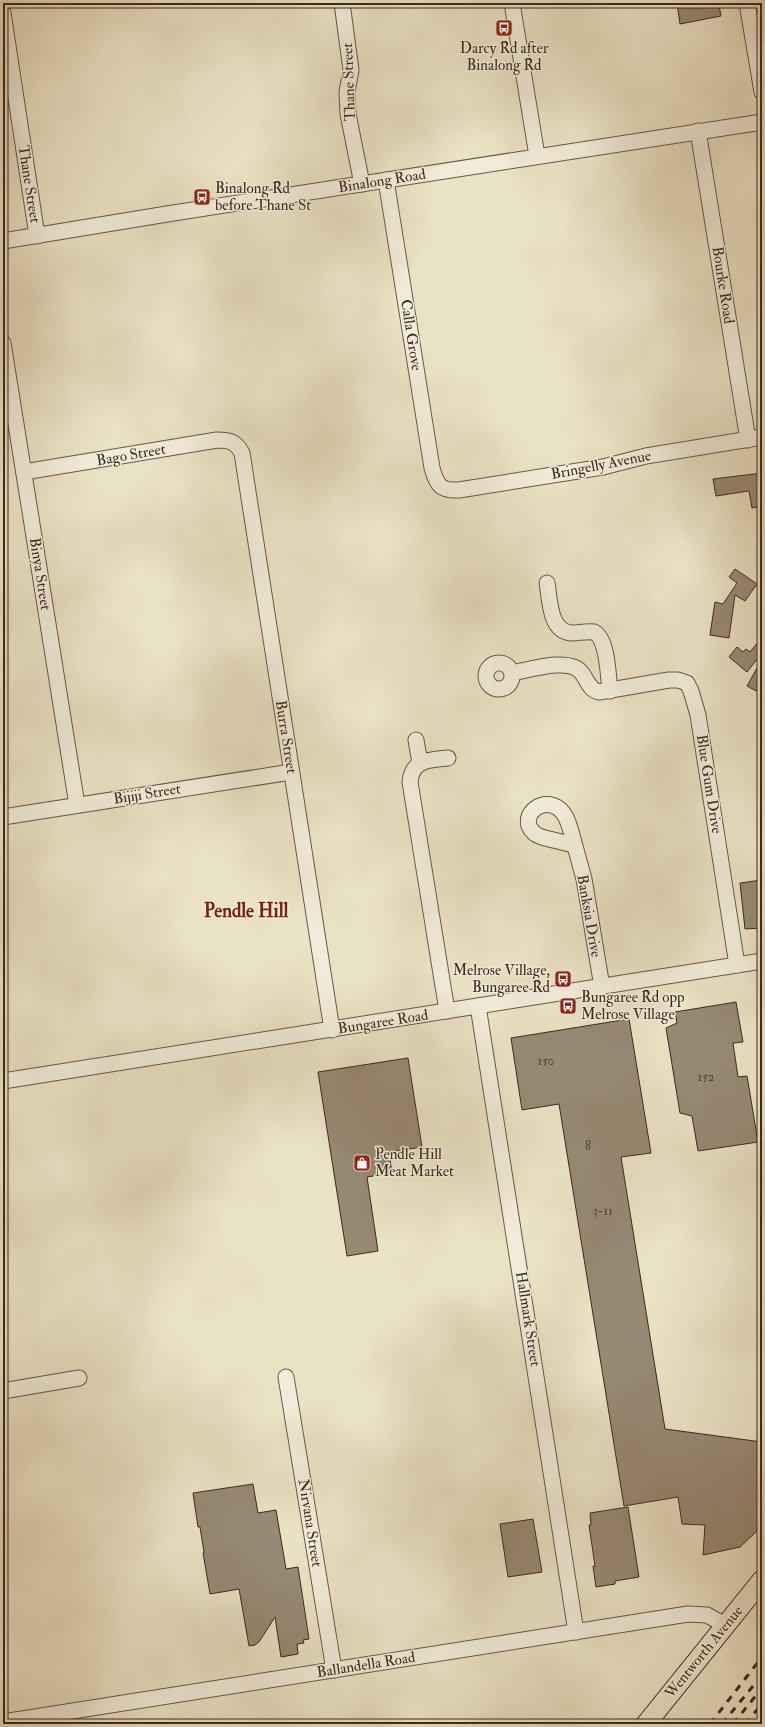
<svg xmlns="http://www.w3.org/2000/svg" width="765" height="1727" font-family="'IM FELL Double Pica',serif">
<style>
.building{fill:#978974;stroke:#3d291d}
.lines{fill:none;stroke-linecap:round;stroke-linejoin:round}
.minor-casing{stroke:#685747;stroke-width:17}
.major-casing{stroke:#3d291d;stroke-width:21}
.minor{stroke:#f1ecd9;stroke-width:15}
.major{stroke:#eae2c4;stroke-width:19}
.rail{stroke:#3d291d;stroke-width:3;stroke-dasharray:7 7;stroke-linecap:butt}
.labels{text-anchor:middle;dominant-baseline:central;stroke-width:3;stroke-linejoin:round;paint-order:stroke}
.number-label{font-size:13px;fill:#544133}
.poi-label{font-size:15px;fill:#3d291d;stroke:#f1ecd9;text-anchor:start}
.street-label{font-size:15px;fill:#3d291d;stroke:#f1ecd9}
.district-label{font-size:19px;font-weight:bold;fill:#7a1f14;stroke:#f1ecd9}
</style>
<rect width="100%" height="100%" fill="#eae2c4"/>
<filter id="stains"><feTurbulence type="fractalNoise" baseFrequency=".005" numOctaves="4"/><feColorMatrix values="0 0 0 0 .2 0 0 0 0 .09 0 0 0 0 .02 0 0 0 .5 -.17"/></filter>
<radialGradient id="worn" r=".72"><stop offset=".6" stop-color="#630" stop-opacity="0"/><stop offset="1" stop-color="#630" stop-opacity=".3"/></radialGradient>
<g class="building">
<path d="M677 3H709V6L719 5 721 16 680 24Z"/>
<path d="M762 473V506L752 508 749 491 716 496 713 479Z"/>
<path d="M735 569 757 584 745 601 735 595 729 638 710 635 715 602 723 604 737 583 729 577Z"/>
<path d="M762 637V653L747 672 729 657 737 647 743 652 746 649 750 652Z"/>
<path d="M762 659V694L747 686Z"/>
<path d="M762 880V928L745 929 740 883Z"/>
<path d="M736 1002 743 1042 733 1043 738 1077 747 1076 758 1142 698 1151 692 1116 680 1113 666 1028 677 1023 675 1012Z"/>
<path d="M629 1019 651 1153 621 1157 665 1429 762 1442V1484H761L757 1531 740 1547 703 1555 705 1525 682 1524 678 1497 624 1506 559 1104 522 1110 511 1038Z"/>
<path d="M408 1058 422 1147 389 1152 392 1173 367 1177 378 1251 347 1256 318 1072Z"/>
<path d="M253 1484 258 1513 276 1510 286 1569 298 1567 309 1639 303 1640 304 1643 297 1644 298 1654 281 1657 275 1617 259 1642 255 1645 249 1646 239 1589 210 1594 203 1553 204 1552 200 1527H198L193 1493Z"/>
<path d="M628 1507 639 1577 615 1581V1584L596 1587 593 1566H595L589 1525H591L590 1513Z"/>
<path d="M533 1519 542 1572 508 1577 500 1524Z"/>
</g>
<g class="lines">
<g class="minor-casing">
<g id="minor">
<path d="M342 3 351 70 347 92 348 114 362 184"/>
<path d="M512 3 537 156"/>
<path d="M747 3 762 92"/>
<path d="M3 13 37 236"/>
<path d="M698 131 748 440"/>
<path d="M386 180 432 468C437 486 441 491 459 490L603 467 646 456 762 437"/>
<path d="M3 241 167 214 762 122"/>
<path d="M3 343 77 805"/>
<path d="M24 472 217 440C230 440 236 442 242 453L332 1030"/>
<path d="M547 583C550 599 549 631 571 633 579 633 586 631 594 632 608 639 608 676 610 691"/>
<circle cx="499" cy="676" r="13"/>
<path d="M512 673C529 670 569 657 581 672 587 679 589 690 599 692L669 680H678L687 683 691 691 698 715 737 965"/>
<path d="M416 740 420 763"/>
<path d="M3 817 291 772"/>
<path d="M575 846C572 836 570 823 564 814 548 791 515 815 534 833 540 839 564 841 575 846L584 879 602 987"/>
<path d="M478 1006 576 1632"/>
<path d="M447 1011 410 782C412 759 430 760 448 758"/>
<path d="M3 1081 762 961"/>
<path d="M286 1377 334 1670"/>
<path d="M3 1391 79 1378"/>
<path d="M3 1722 688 1614 707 1615 725 1625"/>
</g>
</g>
<g class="major-casing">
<path id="major" d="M646 1724 762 1580"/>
</g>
<use href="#minor" class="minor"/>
<use href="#major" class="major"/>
<g class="rail">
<path d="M710 1724 762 1657"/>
<path d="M722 1724 762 1675"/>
<path d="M733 1724 762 1688"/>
<path d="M745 1724 762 1704"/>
</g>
</g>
<defs>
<g id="bus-square" transform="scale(0.9)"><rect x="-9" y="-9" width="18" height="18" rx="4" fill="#8f2418" stroke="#f1ecd9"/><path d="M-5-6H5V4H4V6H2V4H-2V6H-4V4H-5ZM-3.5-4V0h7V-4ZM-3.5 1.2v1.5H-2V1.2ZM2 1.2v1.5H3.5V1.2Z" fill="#fff"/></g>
<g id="shop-square" transform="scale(0.9)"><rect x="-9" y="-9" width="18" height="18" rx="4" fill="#8f2418" stroke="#f1ecd9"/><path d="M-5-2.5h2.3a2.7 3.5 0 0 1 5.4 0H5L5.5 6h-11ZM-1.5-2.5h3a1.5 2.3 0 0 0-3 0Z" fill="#fff"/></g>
</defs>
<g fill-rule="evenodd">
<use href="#bus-square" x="504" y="28"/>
<use href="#bus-square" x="202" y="197"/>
<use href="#bus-square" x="563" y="979"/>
<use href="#bus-square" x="568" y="1006"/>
<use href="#shop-square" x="362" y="1163"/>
</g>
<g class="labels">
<g class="number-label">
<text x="546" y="1061">150</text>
<text x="706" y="1077">152</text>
<text x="588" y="1146">8</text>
<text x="603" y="1211">3-11</text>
</g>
<g class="poi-label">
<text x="504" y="48" text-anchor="middle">Darcy Rd after<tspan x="504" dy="17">Binalong Rd</tspan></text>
<text x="215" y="188">Binalong Rd<tspan x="215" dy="17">before Thane St</tspan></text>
<text x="550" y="970" text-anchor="end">Melrose Village,<tspan x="550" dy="17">Bungaree Rd</tspan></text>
<text x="581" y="997">Bungaree Rd opp<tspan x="581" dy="17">Melrose Village</tspan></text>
<text x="375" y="1154">Pendle Hill<tspan x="375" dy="17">Meat Market</tspan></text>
</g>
<g class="street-label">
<text transform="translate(349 82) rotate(-92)">Thane Street</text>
<text transform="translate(382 181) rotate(-9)">Binalong Road</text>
<text transform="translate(29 184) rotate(81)">Thane Street</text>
<text transform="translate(723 285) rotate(81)">Bourke Road</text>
<text transform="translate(411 335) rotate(81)">Calla Grove</text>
<text transform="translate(131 455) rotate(-10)">Bago Street</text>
<text transform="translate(601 465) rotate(-11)">Bringelly Avenue</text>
<text transform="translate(40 574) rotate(81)">Binya Street</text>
<text transform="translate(286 737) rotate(81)">Burra Street</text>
<text transform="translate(709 784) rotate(81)">Blue Gum Drive</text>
<text transform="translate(147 794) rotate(-9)">Bijiji Street</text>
<text transform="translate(589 916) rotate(80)">Banksia Drive</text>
<text transform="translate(383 1022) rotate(-9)">Bungaree Road</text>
<text transform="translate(528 1319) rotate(81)">Hallmark Street</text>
<text transform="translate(310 1523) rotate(81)">Nirvana Street</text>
<text transform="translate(704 1652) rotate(-51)">Wentworth Avenue</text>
<text transform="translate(366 1665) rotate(-9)">Ballandella Road</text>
</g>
<g class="district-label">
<text x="246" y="911">Pendle Hill</text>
</g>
</g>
<rect width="765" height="1727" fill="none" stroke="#eae2c4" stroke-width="16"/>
<rect x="4" y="4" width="757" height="1719" fill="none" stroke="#3d291d" stroke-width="2"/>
<rect x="8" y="8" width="749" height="1711" fill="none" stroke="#3d291d"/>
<rect width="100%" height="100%" filter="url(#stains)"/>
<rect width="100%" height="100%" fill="url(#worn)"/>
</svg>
